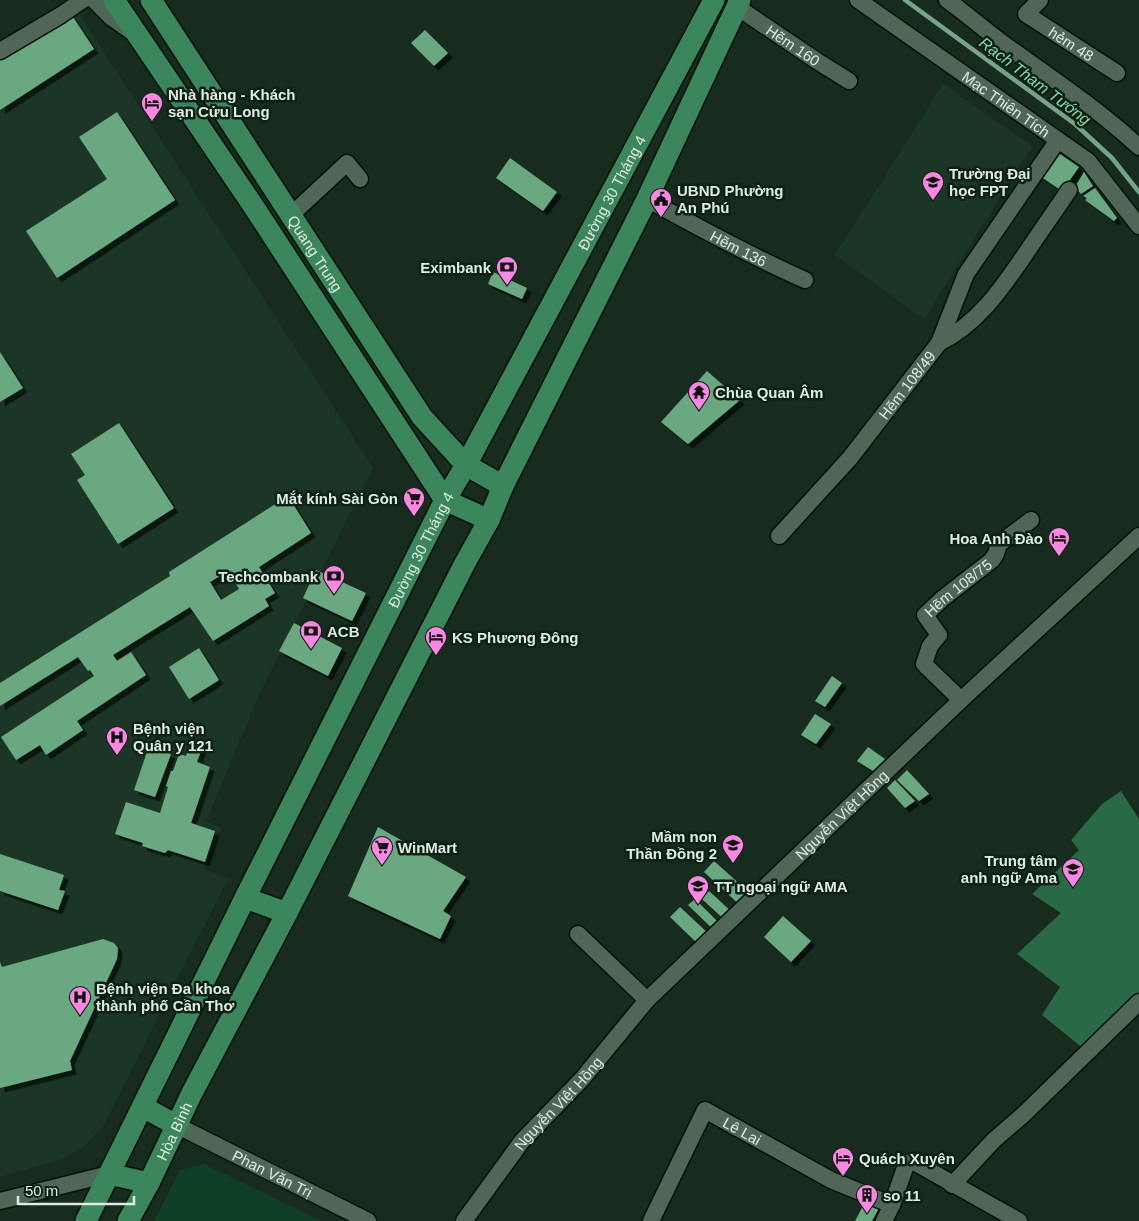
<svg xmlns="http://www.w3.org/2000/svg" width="1139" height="1221" font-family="Arial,sans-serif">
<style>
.built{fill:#1b3626}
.green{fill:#0f3f25}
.forest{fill:#2a6945}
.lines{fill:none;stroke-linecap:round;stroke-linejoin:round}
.stream{stroke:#75a487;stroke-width:4.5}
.building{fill:#6aa881;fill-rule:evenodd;filter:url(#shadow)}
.minor-casing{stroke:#021308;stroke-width:19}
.major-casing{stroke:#021308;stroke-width:24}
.minor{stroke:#506657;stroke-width:16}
.major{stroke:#3c865e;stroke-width:21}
.labels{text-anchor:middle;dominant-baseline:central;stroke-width:5;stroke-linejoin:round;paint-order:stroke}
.street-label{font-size:15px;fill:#deeae2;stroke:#0d2115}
.poi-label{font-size:15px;font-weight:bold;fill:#deeae2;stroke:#0d2115;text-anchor:start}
.water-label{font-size:16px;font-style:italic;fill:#81dba3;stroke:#0d2115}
</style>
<defs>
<filter id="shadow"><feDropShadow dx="4.5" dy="4.5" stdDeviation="0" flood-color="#0009"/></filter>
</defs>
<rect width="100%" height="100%" fill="#172b1e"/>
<g class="built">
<path d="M77 10 373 468 261 691 206 821 222 828 204 869 228 879 104 1125 84 1147 60 1160 0 1177V60Z"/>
<path d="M943 84 1032 146 924 319 835 255Z"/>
</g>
<path class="green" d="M204 1164 321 1221H154L180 1170Z"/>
<path class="forest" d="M1121 791 1139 819V1000L1085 1050 1042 1015 1060 987 1017 954 1061 913 1032 894 1079 850 1071 840 1102 804Z"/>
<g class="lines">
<path class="stream" d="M905 0 1075 124 1112 158 1139 192"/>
</g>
<g class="building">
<path d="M71 14 94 49 0 110V60Z"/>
<path d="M425 30 448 53 434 66 411 43Z"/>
<path d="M117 112 175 200 57 278 26 231 107 179 79 137Z"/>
<path d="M1054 150 1079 167 1062 191 1037 174Z"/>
<path d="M510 158 557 192 543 211 496 178Z"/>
<path d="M1084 172 1093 186 1081 194 1075 187Z"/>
<path d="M1095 188 1117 218 1114 221 1085 200 1087 198 1083 196Z"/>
<path d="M493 272 527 288 522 299 488 284Z"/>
<path d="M0 352 23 388 0 402Z"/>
<path d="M707 371 740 400 688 444 661 422Z"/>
<path d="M119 423 174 508 118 544 77 480 85 475 71 454Z"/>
<path d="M288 496 311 533 259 567 275 593 265 599 269 606 213 641 190 607 113 655 117 661 131 652 146 675 77 721 83 730 46 755 40 745 16 760 1 737 94 676 90 670 88 671 78 657 0 706V683L170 576 169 572ZM228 571 239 589 221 600 210 582Z"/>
<path d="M316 570 366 593 352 621 303 598Z"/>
<path d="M294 623 342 648 328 676 279 651Z"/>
<path d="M199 648 219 680 189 699 169 667Z"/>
<path d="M832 676 842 683 825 707 815 701Z"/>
<path d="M815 714 831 724 816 744 801 735Z"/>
<path d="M190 744 202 748 197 762 210 767 191 823 215 831 205 862 168 850 165 853 142 846 143 843 115 834 126 802 160 813 168 787 166 786 171 771H173L179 754 186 756Z"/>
<path d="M149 746 171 754 155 797 134 790Z"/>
<path d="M868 747 885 759 873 771 857 761Z"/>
<path d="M907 770 929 794 919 801 897 780Z"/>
<path d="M895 780 915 801 905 808 887 788Z"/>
<path d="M378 827 466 877 443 911 451 916 440 939 348 896Z"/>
<path d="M0 854 64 875 59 890 65 891 58 910 0 891Z"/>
<path d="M714 861 752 895 742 907 704 872Z"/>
<path d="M709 891 734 914 727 922 702 899Z"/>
<path d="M695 899 722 926 716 932 688 905Z"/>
<path d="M680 907 710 935 697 943 670 917Z"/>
<path d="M783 916 811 941 791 962 764 937Z"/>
<path d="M103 939 114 943 118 948 117 959 70 1061 72 1070 0 1088V962L2 967Z"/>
<path d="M865 1202 879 1208 872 1221H855Z"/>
</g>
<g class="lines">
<g class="minor-casing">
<g id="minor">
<path d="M94 0 112 18 132 32"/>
<path id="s1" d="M858 0 1088 161 1139 226"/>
<path d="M947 0C968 15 987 32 1008 47 1053 79 1099 110 1139 147"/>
<path id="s2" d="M1040 0 1026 14 1117 73"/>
<path id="s3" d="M737 7 817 61 849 81"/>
<path d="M0 51 61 15 83 0"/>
<path id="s4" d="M647 199C699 228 751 256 805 280"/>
<path d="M291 215 347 163 360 179"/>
<path d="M939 343 966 274 1058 140"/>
<path id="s5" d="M779 536 850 458 939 343C978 324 1002 288 1026 253 1040 232 1055 211 1069 190"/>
<path id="s6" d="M961 700 924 664 930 646 939 635 925 615 942 599 992 560 996 554 999 544 1031 520"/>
<path d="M578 934 647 1000"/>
<path id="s7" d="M176 1125 368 1221"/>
<path d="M952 1185 994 1140 1023 1115 1139 1002"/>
<path d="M0 1201 109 1174"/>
<path id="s8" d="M464 1221 522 1141 582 1079 647 1000 961 700 1139 536"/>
<path id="s9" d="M651 1221 705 1110 831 1180 892 1205"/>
<path d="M884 1221 892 1205 906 1165 910 1162H914L1019 1221"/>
</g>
</g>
<g class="major-casing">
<g id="major">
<path d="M114 0 250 201 445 500 489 520"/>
<path id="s10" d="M151 0 422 417 466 465 503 486"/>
<path d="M245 898 287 913"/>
<path d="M143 1107 176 1125"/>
<path d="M109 1174 149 1183"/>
<path id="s11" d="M86 1221 245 898 445 500 466 465 714 0"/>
<path id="s12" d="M128 1221 149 1183 192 1093 287 913 465 563 489 520 503 486 647 199 740 0"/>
</g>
</g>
<use href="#minor" class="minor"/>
<use href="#major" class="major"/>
</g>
<defs>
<g id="hotel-pin" transform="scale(1.125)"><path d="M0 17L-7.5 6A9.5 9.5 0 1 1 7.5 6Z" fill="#fc86e3" stroke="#0d2115"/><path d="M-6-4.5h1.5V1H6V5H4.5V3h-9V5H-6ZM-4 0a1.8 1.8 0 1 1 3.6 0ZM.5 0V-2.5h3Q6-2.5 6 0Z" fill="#111"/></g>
<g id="university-pin" transform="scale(1.125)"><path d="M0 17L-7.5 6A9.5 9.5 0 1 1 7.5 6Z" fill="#fc86e3" stroke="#0d2115"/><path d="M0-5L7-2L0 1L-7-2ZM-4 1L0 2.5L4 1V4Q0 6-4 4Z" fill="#111"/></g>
<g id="civic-pin" transform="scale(1.125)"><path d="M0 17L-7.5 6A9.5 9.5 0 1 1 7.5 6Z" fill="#fc86e3" stroke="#0d2115"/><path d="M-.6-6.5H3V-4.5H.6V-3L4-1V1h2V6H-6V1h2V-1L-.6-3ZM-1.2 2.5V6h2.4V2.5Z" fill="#111"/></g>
<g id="bank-pin" transform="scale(1.125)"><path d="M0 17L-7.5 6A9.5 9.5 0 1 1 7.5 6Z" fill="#fc86e3" stroke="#0d2115"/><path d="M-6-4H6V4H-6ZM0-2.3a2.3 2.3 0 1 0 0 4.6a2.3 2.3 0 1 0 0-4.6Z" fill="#111"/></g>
<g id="temple-pin" transform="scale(1.125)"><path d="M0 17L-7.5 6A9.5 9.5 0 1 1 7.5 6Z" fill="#fc86e3" stroke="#0d2115"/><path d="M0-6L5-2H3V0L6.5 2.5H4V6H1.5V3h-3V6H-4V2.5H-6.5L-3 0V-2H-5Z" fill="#111"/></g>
<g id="supermarket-pin" transform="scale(1.125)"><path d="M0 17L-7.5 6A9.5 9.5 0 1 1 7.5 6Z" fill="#fc86e3" stroke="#0d2115"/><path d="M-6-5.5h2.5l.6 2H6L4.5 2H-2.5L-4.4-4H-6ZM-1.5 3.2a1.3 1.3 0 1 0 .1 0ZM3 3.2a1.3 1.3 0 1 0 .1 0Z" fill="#111"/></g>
<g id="hospital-pin" transform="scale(1.125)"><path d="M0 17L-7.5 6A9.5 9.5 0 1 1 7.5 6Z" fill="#fc86e3" stroke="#0d2115"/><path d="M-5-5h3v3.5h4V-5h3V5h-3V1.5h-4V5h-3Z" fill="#111"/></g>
<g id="school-pin" transform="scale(1.125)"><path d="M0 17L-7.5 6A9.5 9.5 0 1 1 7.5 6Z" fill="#fc86e3" stroke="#0d2115"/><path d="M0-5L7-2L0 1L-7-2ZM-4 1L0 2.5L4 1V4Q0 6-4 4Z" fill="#111"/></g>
<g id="building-pin" transform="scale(1.125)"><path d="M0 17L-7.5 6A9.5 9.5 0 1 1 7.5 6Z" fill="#fc86e3" stroke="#0d2115"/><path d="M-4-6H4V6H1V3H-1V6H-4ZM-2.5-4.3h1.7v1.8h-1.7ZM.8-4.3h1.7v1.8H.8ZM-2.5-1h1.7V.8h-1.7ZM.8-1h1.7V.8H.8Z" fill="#111"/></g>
</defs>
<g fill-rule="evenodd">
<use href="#hotel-pin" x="152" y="103"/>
<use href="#university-pin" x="933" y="182"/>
<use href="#civic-pin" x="661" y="199"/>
<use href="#bank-pin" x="507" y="267"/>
<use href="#temple-pin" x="699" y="392"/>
<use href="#supermarket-pin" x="414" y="498"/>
<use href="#hotel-pin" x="1059" y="538"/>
<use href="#bank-pin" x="334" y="576"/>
<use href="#bank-pin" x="311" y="631"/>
<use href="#hotel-pin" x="436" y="637"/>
<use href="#hospital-pin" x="117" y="737"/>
<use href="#school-pin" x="733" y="845"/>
<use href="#supermarket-pin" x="382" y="847"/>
<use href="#school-pin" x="1073" y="869"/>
<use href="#school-pin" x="698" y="886"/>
<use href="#hospital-pin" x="80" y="997"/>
<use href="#hotel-pin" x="843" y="1158"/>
<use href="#building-pin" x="867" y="1195"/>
</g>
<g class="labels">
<g class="street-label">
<text stroke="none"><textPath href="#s2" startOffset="74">hẻm 48</textPath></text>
<text stroke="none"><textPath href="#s3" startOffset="68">Hẽm 160</textPath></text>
<text stroke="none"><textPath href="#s1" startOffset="181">Mạc Thiên Tích</textPath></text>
<text stroke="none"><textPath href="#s11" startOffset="1155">Đường 30 Tháng 4</textPath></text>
<text stroke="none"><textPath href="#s4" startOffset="104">Hẽm 136</textPath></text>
<text stroke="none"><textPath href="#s10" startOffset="302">Quang Trung</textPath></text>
<text stroke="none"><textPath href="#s5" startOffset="198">Hẽm 108/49</textPath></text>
<text stroke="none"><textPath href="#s11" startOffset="750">Đường 30 Tháng 4</textPath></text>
<text stroke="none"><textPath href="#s6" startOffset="152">Hẽm 108/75</textPath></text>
<text stroke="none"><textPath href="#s8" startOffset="556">Nguyễn Việt Hồng</textPath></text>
<text stroke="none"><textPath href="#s8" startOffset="151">Nguyễn Việt Hồng</textPath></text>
<text stroke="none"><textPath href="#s12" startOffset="101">Hòa Bình</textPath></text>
<text stroke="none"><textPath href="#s9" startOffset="166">Lê Lai</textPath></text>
<text stroke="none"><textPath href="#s7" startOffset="108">Phan Văn Trị</textPath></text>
</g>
<g class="poi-label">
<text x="168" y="94">Nhà hàng - Khách<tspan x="168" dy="17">sạn Cửu Long</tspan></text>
<text x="949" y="173">Trường Đại<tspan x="949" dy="17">học FPT</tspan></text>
<text x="677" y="190">UBND Phường<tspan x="677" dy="17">An Phú</tspan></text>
<text x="491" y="267" text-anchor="end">Eximbank</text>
<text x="715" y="392">Chùa Quan Âm</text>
<text x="398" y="498" text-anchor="end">Mắt kính Sài Gòn</text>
<text x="1043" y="538" text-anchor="end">Hoa Anh Đào</text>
<text x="318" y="576" text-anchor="end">Techcombank</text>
<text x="327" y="631">ACB</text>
<text x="452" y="637">KS Phương Đông</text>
<text x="133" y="728">Bệnh viện<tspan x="133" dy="17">Quân y 121</tspan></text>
<text x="717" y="836" text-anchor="end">Mầm non<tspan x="717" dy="17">Thần Đồng 2</tspan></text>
<text x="398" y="847">WinMart</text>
<text x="1057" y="860" text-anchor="end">Trung tâm<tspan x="1057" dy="17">anh ngữ Ama</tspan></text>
<text x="714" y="886">TT ngoại ngữ AMA</text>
<text x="96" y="988">Bệnh viện Đa khoa<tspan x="96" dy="17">thành phố Cần Thơ</tspan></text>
<text x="859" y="1158">Quách Xuyên</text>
<text x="883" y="1195">so 11</text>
</g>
<g class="water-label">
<text transform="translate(1035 81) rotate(37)">Rạch Tham Tướng</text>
</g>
</g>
<path d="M18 1196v8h116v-8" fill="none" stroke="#deeae2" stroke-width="2.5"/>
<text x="25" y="1196" font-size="15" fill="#deeae2" stroke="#0d2115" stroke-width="4" paint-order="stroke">50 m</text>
</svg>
